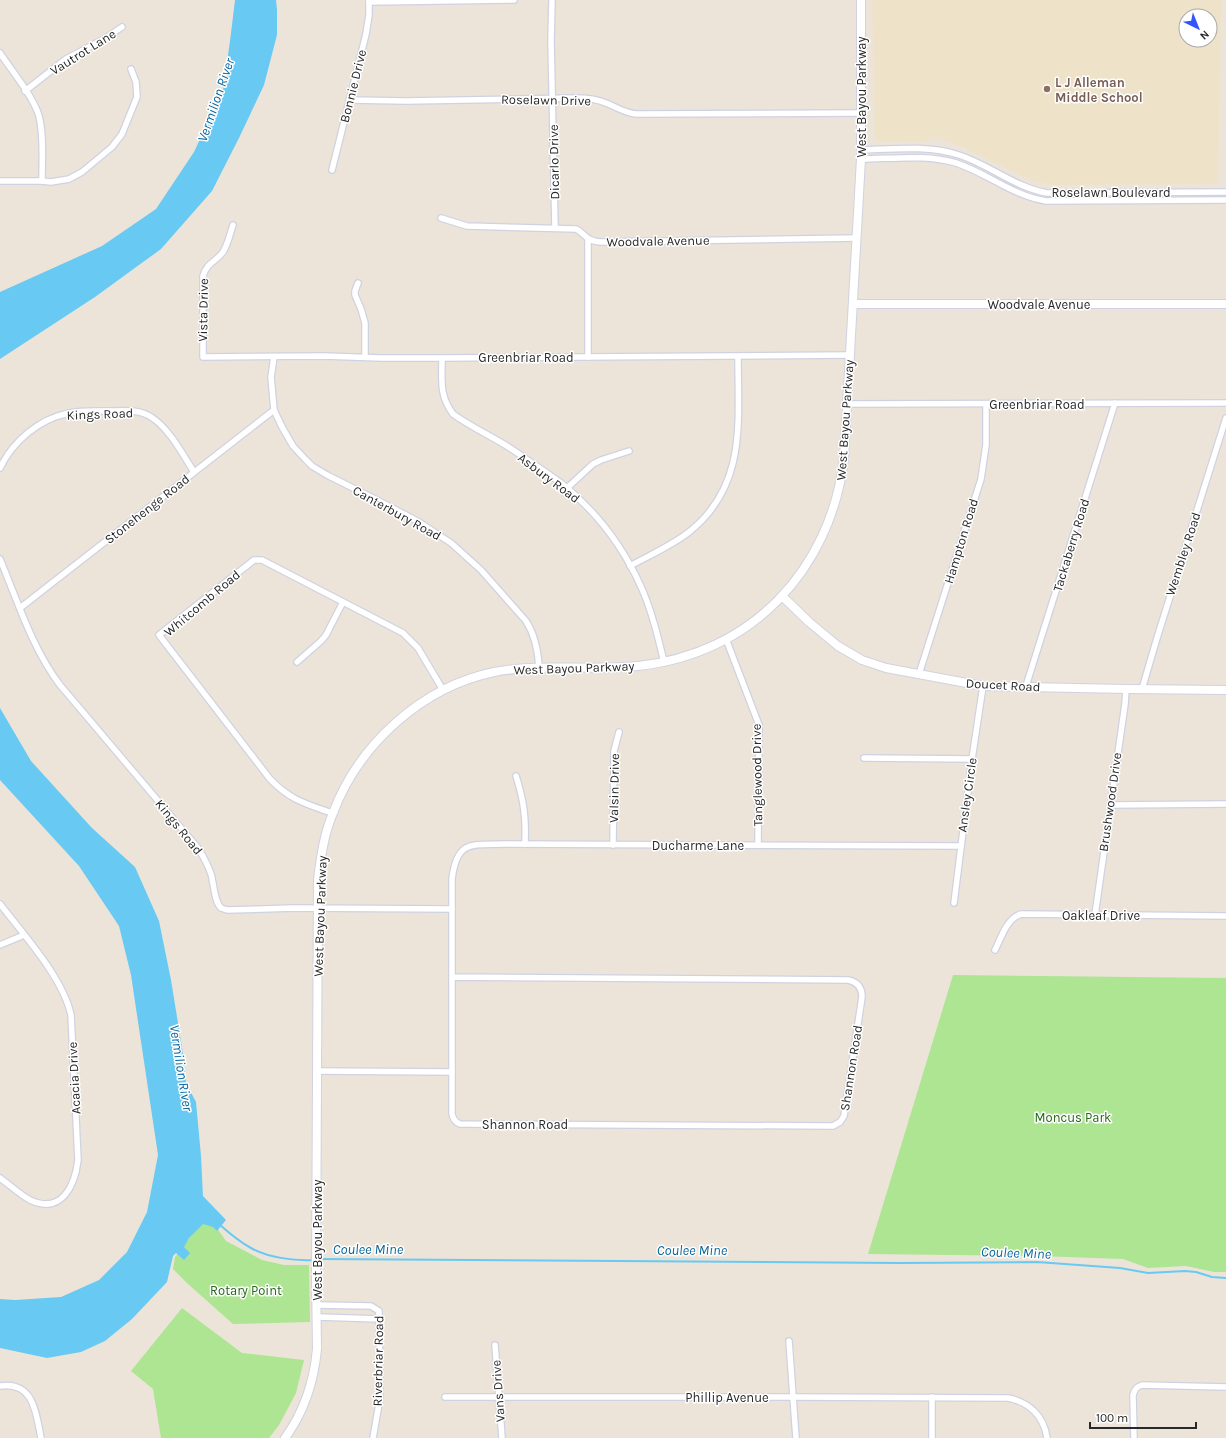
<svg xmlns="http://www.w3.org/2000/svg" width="1226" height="1438" font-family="Karla,sans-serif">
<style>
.education{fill:#eee3c8;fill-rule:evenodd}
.green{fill:#ade593}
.water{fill:#68caf2}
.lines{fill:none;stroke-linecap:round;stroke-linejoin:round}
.stream{stroke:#68caf2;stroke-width:2}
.street-casing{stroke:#cfd2e2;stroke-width:8}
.secondary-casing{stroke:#cfd2e2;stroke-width:10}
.street{stroke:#fff;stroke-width:5.5}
.secondary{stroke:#fff;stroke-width:8}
.education-dot{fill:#8d6e63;stroke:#fff;stroke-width:1.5}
.labels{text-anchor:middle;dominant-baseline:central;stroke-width:3;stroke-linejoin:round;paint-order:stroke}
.street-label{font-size:13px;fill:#282828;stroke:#fff}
.education-label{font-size:13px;font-weight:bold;fill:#785e54;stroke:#fff;text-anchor:start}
.park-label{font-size:13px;fill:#256717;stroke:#fff}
.water-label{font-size:14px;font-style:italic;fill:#09669c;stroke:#fff}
</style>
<rect width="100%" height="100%" fill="#ece4d9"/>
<path class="education" d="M872 0H1221L1218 184 1052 185 1033 181 967 149 936 137 923 142 875 141ZM1186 16H1210V40H1186Z"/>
<g class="green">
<path d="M953 975 1226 978V1272H1214L1186 1266 1148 1268 1123 1259 1038 1256 868 1254Z"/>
<path d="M202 1221 214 1224 226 1241 262 1260 284 1265H309L310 1322 233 1324 188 1284 173 1269 175 1257Z"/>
<path d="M182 1308 242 1353 304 1360 296 1393 279 1425 269 1438H161L153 1389 131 1371Z"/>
</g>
<g class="water">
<path d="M235 0H276L277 10V35L264 85 239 138 212 191 161 249 95 297 0 359V292L102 246 156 209 194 152 223 90 230 41Z"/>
<path d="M0 708 31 761 92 828 135 867 159 921 171 980 183 1054 186 1083 196 1102 201 1156 203 1196 226 1220 217 1231 213 1227 203 1224 189 1238 184 1247 190 1253 184 1260 176 1253 173 1256 167 1282 132 1319 105 1341 81 1352 47 1358 0 1348V1299L15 1300 61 1297 99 1280 127 1252 147 1212 158 1155 131 975 119 926 79 866 0 780Z"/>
</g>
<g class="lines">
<g class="stream">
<path d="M219 1224C229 1233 240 1242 251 1248 269 1258 295 1261 314 1260"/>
<path d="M319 1259 901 1263 1037 1262 1120 1268 1148 1273 1185 1271 1196 1272 1212 1277 1226 1278"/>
</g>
<g class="street-casing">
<g id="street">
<path d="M552 0 551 41 555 228"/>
<path d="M369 2 514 0"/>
<path d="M0 53C12 71 33 96 39 116 44 136 42 160 42 181"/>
<path d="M25 91 66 59 104 39 122 27"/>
<path d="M349 100 406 101 575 98C585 98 597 99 606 103 616 107 625 113 636 114L861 113"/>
<path d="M861 150C893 149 928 145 959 155 990 165 1014 187 1047 193L1226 192"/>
<path d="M861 159C891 159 926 154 956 163 987 173 1013 196 1046 201L1226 200"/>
<path d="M332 170 366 34 369 15V0"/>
<path d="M0 181H42L51 182 69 179 82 172 112 147 122 134 137 97 136 82 131 69"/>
<path d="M441 218 467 226 576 229C581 231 584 236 589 239 593 241 597 242 602 242L856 238"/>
<path d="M233 225C230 234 228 244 223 252 216 262 207 262 203 276V357L324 356 381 358H442L850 355"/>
<path d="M358 283 355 291V295L361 309 365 323V357"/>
<path d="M274 357 271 377 274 410 282 427 293 446 305 459 312 466 327 475 375 499 419 522 451 543 481 570 526 621C535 635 538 650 539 667"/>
<path d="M588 357V239"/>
<path d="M442 358C442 379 439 396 453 414 472 428 494 437 513 450 529 461 546 472 561 483 596 511 624 548 642 589 652 612 658 637 664 662"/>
<path d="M847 404 1226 403"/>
<path d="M0 468C13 441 39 419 69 413 82 410 96 411 109 411 123 411 139 409 151 417 169 428 183 455 194 472"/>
<path d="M567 488 593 464 601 460 629 451"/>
<path d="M0 559C18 602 32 648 60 685L198 848C203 856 208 865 211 874 214 884 214 901 221 908L227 910 294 908 452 909"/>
<path d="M630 566C650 555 671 546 689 532 747 486 738 422 738 357"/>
<path d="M20 608 274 410"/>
<path d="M726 639 759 725 758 845"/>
<path d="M297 662 321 641 326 635 343 602"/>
<path d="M919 674 981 479 986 445V404"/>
<path d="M1026 686 1115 403"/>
<path d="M1142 689 1157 638 1226 418"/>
<path d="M864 758 972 759"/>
<path d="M516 776C524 801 526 818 525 844"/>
<path d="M1110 805 1226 804"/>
<path d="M332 813C306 804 290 800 270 779L159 635 254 560H262L403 633 418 648 443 690"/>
<path d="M613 845 614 751 619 732"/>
<path d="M954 903 972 759 983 686"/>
<path d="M0 904C24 935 63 978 71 1015L78 1160C75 1185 62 1215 30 1200 20 1195 10 1185 0 1178"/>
<path d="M1095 915 1125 704 1126 689"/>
<path d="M0 945 24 935"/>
<path d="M995 950C1001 938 1007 918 1021 914L1226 916"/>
<path d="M452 977 848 980C858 982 862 988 862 997L844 1116 840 1122 833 1126 460 1124C455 1122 453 1119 452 1114V879C457 839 472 845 506 844L961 846"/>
<path d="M317 1071 452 1072"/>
<path d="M317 1305 371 1306 379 1311 380 1398 373 1438"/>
<path d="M318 1317 380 1319"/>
<path d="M789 1341 796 1438"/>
<path d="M495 1345 502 1438"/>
<path d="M0 1386C34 1381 36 1413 41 1438"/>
<path d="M445 1397H793L1008 1398C1029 1402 1044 1416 1047 1438"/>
<path d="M932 1438V1397"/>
<path d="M1134 1438 1133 1395C1135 1389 1136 1387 1142 1385L1226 1387"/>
</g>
</g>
<g class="secondary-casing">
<g id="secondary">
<path d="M853 304H1226"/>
<path d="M782 596 809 622 838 646 862 660 886 668 983 686 1126 689 1226 690"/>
<path d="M285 1438C304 1412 314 1381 317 1349L316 1279 318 879C321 856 324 834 333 813 359 744 422 687 494 672 542 663 590 671 638 666 751 654 830 571 844 459L861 159V0"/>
</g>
</g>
<use href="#street" class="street"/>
<use href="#secondary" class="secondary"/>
</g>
<circle class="education-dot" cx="1047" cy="89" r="4"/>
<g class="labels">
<g class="street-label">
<text transform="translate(83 52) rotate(-32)">Vautrot Lane</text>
<text transform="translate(353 86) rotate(-76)">Bonnie Drive</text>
<text transform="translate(861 97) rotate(-90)">West Bayou Parkway</text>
<text transform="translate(546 100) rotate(1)">Roselawn Drive</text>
<text transform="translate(554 162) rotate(-91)">Dicarlo Drive</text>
<text x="1111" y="192">Roselawn Boulevard</text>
<text transform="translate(658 241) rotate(-1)">Woodvale Avenue</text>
<text x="1039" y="304">Woodvale Avenue</text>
<text transform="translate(203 310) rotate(-89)">Vista Drive</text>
<text x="526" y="357">Greenbriar Road</text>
<text x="1037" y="404">Greenbriar Road</text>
<text transform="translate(100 414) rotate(-2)">Kings Road</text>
<text transform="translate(845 420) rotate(-86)">West Bayou Parkway</text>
<text transform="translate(549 478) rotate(37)">Asbury Road</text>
<text transform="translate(147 509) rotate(-38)">Stonehenge Road</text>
<text transform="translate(397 513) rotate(29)">Canterbury Road</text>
<text transform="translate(961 541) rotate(-73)">Hampton Road</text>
<text transform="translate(1071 545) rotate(-73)">Tackaberry Road</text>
<text transform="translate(1183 554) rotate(-72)">Wembley Road</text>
<text transform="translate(202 603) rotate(-40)">Whitcomb Road</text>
<text transform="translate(574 668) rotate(-2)">West Bayou Parkway</text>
<text transform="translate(1003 685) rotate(3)">Doucet Road</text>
<text transform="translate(757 775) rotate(-91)">Tanglewood Drive</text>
<text transform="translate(614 788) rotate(-89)">Valsin Drive</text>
<text transform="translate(967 795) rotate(-82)">Ansley Circle</text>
<text transform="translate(1110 802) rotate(-82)">Brushwood Drive</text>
<text transform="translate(179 827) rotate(51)">Kings Road</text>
<text x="698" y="845">Ducharme Lane</text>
<text x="1101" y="915">Oakleaf Drive</text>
<text transform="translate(320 916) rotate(-88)">West Bayou Parkway</text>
<text transform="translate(851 1068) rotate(-81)">Shannon Road</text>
<text transform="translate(74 1078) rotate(-93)">Acacia Drive</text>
<text x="525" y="1124">Shannon Road</text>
<text transform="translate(317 1240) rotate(-90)">West Bayou Parkway</text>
<text transform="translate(378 1361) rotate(-89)">Riverbriar Road</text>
<text transform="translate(498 1391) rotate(-94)">Vans Drive</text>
<text x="727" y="1397">Phillip Avenue</text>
</g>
<g class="education-label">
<text x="1055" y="82">L J Alleman<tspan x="1055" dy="15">Middle School</tspan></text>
</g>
<g class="park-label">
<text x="1073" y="1117">Moncus Park</text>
<text x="246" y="1290">Rotary Point</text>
</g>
<g class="water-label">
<text transform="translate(216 100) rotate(-71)">Vermilion River</text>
<text transform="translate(181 1068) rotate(81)">Vermilion River</text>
<text x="368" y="1249">Coulee Mine</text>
<text x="692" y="1250">Coulee Mine</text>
<text transform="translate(1016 1253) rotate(2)">Coulee Mine</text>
</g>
</g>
<g transform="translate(1198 28) rotate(137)"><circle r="19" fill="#ffffff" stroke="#a9a9a9"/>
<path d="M0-3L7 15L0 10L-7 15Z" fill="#3354ff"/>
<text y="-6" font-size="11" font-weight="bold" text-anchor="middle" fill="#282828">N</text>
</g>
<path d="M1090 1422v6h106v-6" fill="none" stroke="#282828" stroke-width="2"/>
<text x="1096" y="1422" font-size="12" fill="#282828" stroke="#ffffff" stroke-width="3" paint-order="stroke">100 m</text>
</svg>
